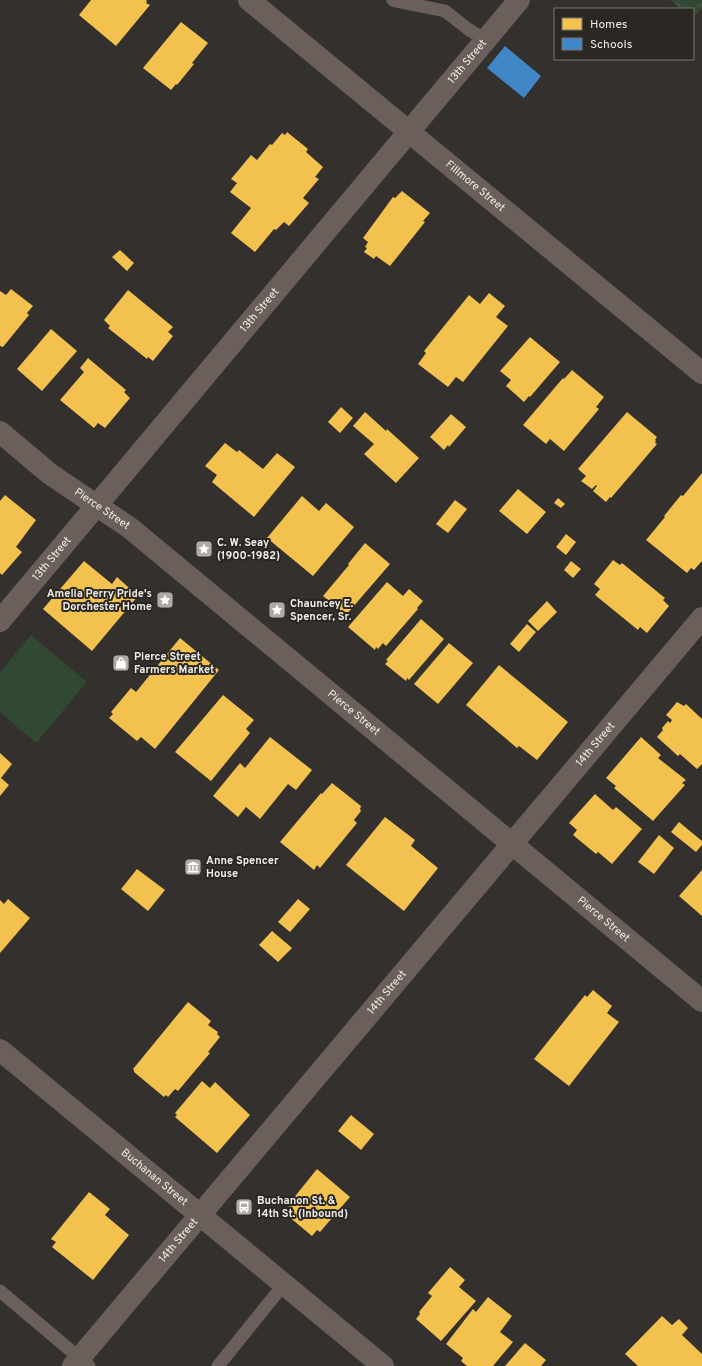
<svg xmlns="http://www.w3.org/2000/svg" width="702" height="1366" font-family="Overpass,sans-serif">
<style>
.grass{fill:url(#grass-tufts)}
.garden{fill:#314833}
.homes{fill:#f2c14e}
.schools{fill:#3f88c5}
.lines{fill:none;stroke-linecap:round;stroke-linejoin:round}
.service{stroke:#6a5f5a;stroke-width:13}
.minor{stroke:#6a5f5a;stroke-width:22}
.labels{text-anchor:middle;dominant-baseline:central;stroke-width:4;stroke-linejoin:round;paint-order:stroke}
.street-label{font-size:11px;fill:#efece8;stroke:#2b2722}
.poi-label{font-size:11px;font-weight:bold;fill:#efece8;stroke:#2b2722;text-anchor:start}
</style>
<defs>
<pattern id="grass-tufts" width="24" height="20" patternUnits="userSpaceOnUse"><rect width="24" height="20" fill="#314833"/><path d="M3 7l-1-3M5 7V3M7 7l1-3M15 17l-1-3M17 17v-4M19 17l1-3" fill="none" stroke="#4f6351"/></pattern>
</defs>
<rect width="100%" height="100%" fill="#33302e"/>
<path class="grass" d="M670 0H702V8L693 18V9H681Z"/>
<path class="garden" d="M31 635 87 682 36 743 0 712V672Z"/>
<g class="homes">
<path d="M91 0H146L147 1 146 3 150 5 116 46 79 15Z"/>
<path d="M181 22 208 43 192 63 194 64 177 85 176 84 171 90 143 68Z"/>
<path d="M287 132 308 149 306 152 323 167 315 177 319 179 303 198 309 203 289 226 284 222 276 230 274 229 255 252 231 233 251 208 230 192 237 183 231 179 251 155 257 160 270 144 272 145 282 133 285 135Z"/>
<path d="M402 191 430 213 423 221 425 222 390 266 376 256 374 259 364 252 367 248 365 247 368 242 363 238 393 197 395 198Z"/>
<path d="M120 250 134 263 127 271 112 257Z"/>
<path d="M11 289 33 306 27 313 29 315 3 347 0 346V291L6 295Z"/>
<path d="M128 290 173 327 168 332 173 336 153 361 148 357 147 359 108 328 110 326 104 320Z"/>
<path d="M489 293 505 306 496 317 508 326 463 382 456 377 448 387 418 364 426 353 424 351 469 295 480 304Z"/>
<path d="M51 329 77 351 42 391 17 369Z"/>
<path d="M530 337 560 362 530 397 529 396 524 402 506 386 511 380 500 371Z"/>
<path d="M88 358 126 390 124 392 130 398 105 428 98 423 94 428 60 400 84 372 80 368Z"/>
<path d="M572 370 604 397 596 407 599 409 564 451 550 439 546 444 523 425 563 378 564 379Z"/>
<path d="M341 407 353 418 340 433 328 422Z"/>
<path d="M365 412 386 431 387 429 419 458 396 483 364 454 374 444 353 426Z"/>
<path d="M627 412 657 437 655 440 656 441 655 443 657 444 611 498 610 497 606 502 593 491 597 486 596 485 592 489 581 481 586 476 578 469Z"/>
<path d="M451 414 466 427 449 447 448 445 444 450 430 437Z"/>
<path d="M225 443 237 452 239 450 263 469 277 453 295 467 254 517 212 482 217 475 205 466Z"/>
<path d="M702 473V561L694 570 691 568 687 573 646 540 665 517 664 516 681 495 683 496Z"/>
<path d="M518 489 546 512 527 534 499 511Z"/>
<path d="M5 495 36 520 16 547 22 552 2 575 0 573V501Z"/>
<path d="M302 496 319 511 326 503 354 527 313 576 267 538Z"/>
<path d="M558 498 565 504 561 508 554 503Z"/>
<path d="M455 500 467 509 448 533 436 524Z"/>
<path d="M566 534 576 542 566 555 556 547Z"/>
<path d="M365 543 390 564 346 615 323 596 349 565 348 564Z"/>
<path d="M613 560 620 565 622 563 665 598 663 600 669 606 647 633 640 627 638 630 595 595 600 589 594 584Z"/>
<path d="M84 561 112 584 117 577 138 596 92 651 43 609Z"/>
<path d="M571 561 581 569 573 578 564 570Z"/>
<path d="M387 582 403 596 409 589 423 601 417 608 418 609 386 646 383 643 378 649 376 647 375 650 348 627Z"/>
<path d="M547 601 557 612 538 631 528 621Z"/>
<path d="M421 619 444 639 409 680 407 678 406 681 385 664 388 661 386 660Z"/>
<path d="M527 624 536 632 519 652 510 644Z"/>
<path d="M180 638 219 670 155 749 141 737 137 741 109 718 113 714 111 712 131 688 136 692Z"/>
<path d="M449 643 473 663 438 704 414 684Z"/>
<path d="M499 665 568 722 537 760 519 746 517 748 466 705Z"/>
<path d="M223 695 254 720 246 729 250 733 211 781 175 752Z"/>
<path d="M677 702 684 706 686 704 702 719V764L697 769 680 754 678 756 657 737 663 730 662 728 668 721 670 723 672 720 666 715Z"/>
<path d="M270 737 312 770 296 790 288 784 260 819 246 807 238 817 213 796 240 763 245 768Z"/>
<path d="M641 737 661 755 658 758 686 780 682 783 685 785 653 821 614 788 616 786 606 778Z"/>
<path d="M0 753 12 764 1 778 9 785 0 796Z"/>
<path d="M332 783 361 806 360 809 361 811 354 820 357 823 320 868 317 865 314 870 280 842 321 793 322 794Z"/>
<path d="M595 794 613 810 616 807 642 829 612 864 598 852 596 854 573 835 577 830 569 823Z"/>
<path d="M385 817 415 840 411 846 438 868 404 911 346 865Z"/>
<path d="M679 822 702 841V845L696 852 671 832Z"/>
<path d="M659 835 674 848 654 874 638 862Z"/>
<path d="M137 869 165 890 148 911 121 889Z"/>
<path d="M702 870V916L679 896Z"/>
<path d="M8 899 30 918 0 953V900L4 904Z"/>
<path d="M298 899 310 909 290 932 278 922Z"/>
<path d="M272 931 292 948 278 962 259 945Z"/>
<path d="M593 990 612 1006 607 1013 619 1022 569 1086 534 1059 585 995 587 997Z"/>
<path d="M188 1002 211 1021 208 1025 218 1032 217 1034 220 1037 208 1052 210 1053 178 1091 175 1089 168 1097 166 1095 164 1097 134 1072V1070L133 1069Z"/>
<path d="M202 1081 210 1088 215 1082 250 1115 217 1153 175 1117 177 1115 175 1113Z"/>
<path d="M351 1115 374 1134 361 1150 338 1131Z"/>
<path d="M317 1169 350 1197 320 1232 317 1230 312 1236 287 1215 292 1209 288 1205Z"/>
<path d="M89 1192 110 1209 105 1215 129 1235 93 1280 52 1247 56 1242 51 1239Z"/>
<path d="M450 1267 465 1280 459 1287 476 1301 441 1341 416 1319 420 1314 419 1312 432 1296 428 1293Z"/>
<path d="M488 1297 512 1316 500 1332 513 1342 493 1366H467L461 1361 463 1358 446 1344 473 1309 476 1312Z"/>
<path d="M662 1316 672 1325 679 1319 688 1328 682 1335 702 1354V1366H638L625 1354Z"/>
<path d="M525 1343 546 1360 541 1366H505Z"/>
</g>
<path class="schools" d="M505 46 541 76 524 98 487 68Z"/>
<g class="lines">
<g class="service">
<path d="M393 0 395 1 445 11 468 29 485 40"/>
<path d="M0 1291 89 1366"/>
<path d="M218 1366 284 1284"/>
</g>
<g class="minor">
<path id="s1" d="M249 0 702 373"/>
<path id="s2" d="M0 432 50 474 130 528 702 1001"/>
<path id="s3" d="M0 621 519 0"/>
<path id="s4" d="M0 1050 383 1366"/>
<path id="s5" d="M73 1366 702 618"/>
</g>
</g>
<defs>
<g id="sight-square" transform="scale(0.9)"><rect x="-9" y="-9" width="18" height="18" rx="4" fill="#adaaa7" stroke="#2b2722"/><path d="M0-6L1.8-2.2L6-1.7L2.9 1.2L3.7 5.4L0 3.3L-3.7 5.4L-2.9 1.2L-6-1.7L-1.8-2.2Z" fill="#fff"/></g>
<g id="shop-square" transform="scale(0.9)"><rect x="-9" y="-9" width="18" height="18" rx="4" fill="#adaaa7" stroke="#2b2722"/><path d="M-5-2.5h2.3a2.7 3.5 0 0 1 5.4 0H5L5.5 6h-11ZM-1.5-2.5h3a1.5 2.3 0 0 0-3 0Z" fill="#fff"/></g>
<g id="museum-square" transform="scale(0.9)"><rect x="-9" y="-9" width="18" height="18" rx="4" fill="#adaaa7" stroke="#2b2722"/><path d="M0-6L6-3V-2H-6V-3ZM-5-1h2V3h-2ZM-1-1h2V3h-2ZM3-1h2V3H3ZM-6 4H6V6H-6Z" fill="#fff"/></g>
<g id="bus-square" transform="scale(0.9)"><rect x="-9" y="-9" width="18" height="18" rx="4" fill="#adaaa7" stroke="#2b2722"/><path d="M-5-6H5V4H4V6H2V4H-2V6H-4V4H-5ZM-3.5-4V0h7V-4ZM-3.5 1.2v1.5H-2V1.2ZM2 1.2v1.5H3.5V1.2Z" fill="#fff"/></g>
</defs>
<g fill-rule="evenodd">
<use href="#sight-square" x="204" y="549"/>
<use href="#sight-square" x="165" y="600"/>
<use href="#sight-square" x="277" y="610"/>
<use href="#shop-square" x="121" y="663"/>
<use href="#museum-square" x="193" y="867"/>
<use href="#bus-square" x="244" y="1207"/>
</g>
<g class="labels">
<g class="street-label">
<text stroke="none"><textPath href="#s3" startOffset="729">13th Street</textPath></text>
<text stroke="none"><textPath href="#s1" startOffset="293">Fillmore Street</textPath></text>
<text stroke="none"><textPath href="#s3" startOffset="405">13th Street</textPath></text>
<text stroke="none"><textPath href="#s2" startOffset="128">Pierce Street</textPath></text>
<text stroke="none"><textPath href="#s3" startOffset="81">13th Street</textPath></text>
<text stroke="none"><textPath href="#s2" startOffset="452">Pierce Street</textPath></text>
<text stroke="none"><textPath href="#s5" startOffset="812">14th Street</textPath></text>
<text stroke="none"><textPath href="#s2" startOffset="776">Pierce Street</textPath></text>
<text stroke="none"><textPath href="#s5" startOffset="488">14th Street</textPath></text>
<text stroke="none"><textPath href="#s4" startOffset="200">Buchanan Street</textPath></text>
<text stroke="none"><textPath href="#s5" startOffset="164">14th Street</textPath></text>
</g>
<g class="poi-label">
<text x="217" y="543">C. W. Seay<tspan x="217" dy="13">(1900-1982)</tspan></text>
<text x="152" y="594" text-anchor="end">Amelia Perry Pride's<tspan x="152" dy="13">Dorchester Home</tspan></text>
<text x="290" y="604">Chauncey E.<tspan x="290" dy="13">Spencer, Sr.</tspan></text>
<text x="134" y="657">Pierce Street<tspan x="134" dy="13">Farmers Market</tspan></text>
<text x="206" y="861">Anne Spencer<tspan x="206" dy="13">House</tspan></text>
<text x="257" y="1201">Buchanon St. &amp;<tspan x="257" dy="13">14th St. (Inbound)</tspan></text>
</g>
</g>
<rect x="554" y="8" width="140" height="52" fill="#2b2722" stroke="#797671"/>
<rect x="562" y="18" width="20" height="12" fill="#f2c14e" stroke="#797671"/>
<text x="590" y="28" font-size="12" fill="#efece8">Homes</text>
<rect x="562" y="38" width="20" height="12" fill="#3f88c5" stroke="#797671"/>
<text x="590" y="48" font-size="12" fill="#efece8">Schools</text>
</svg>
